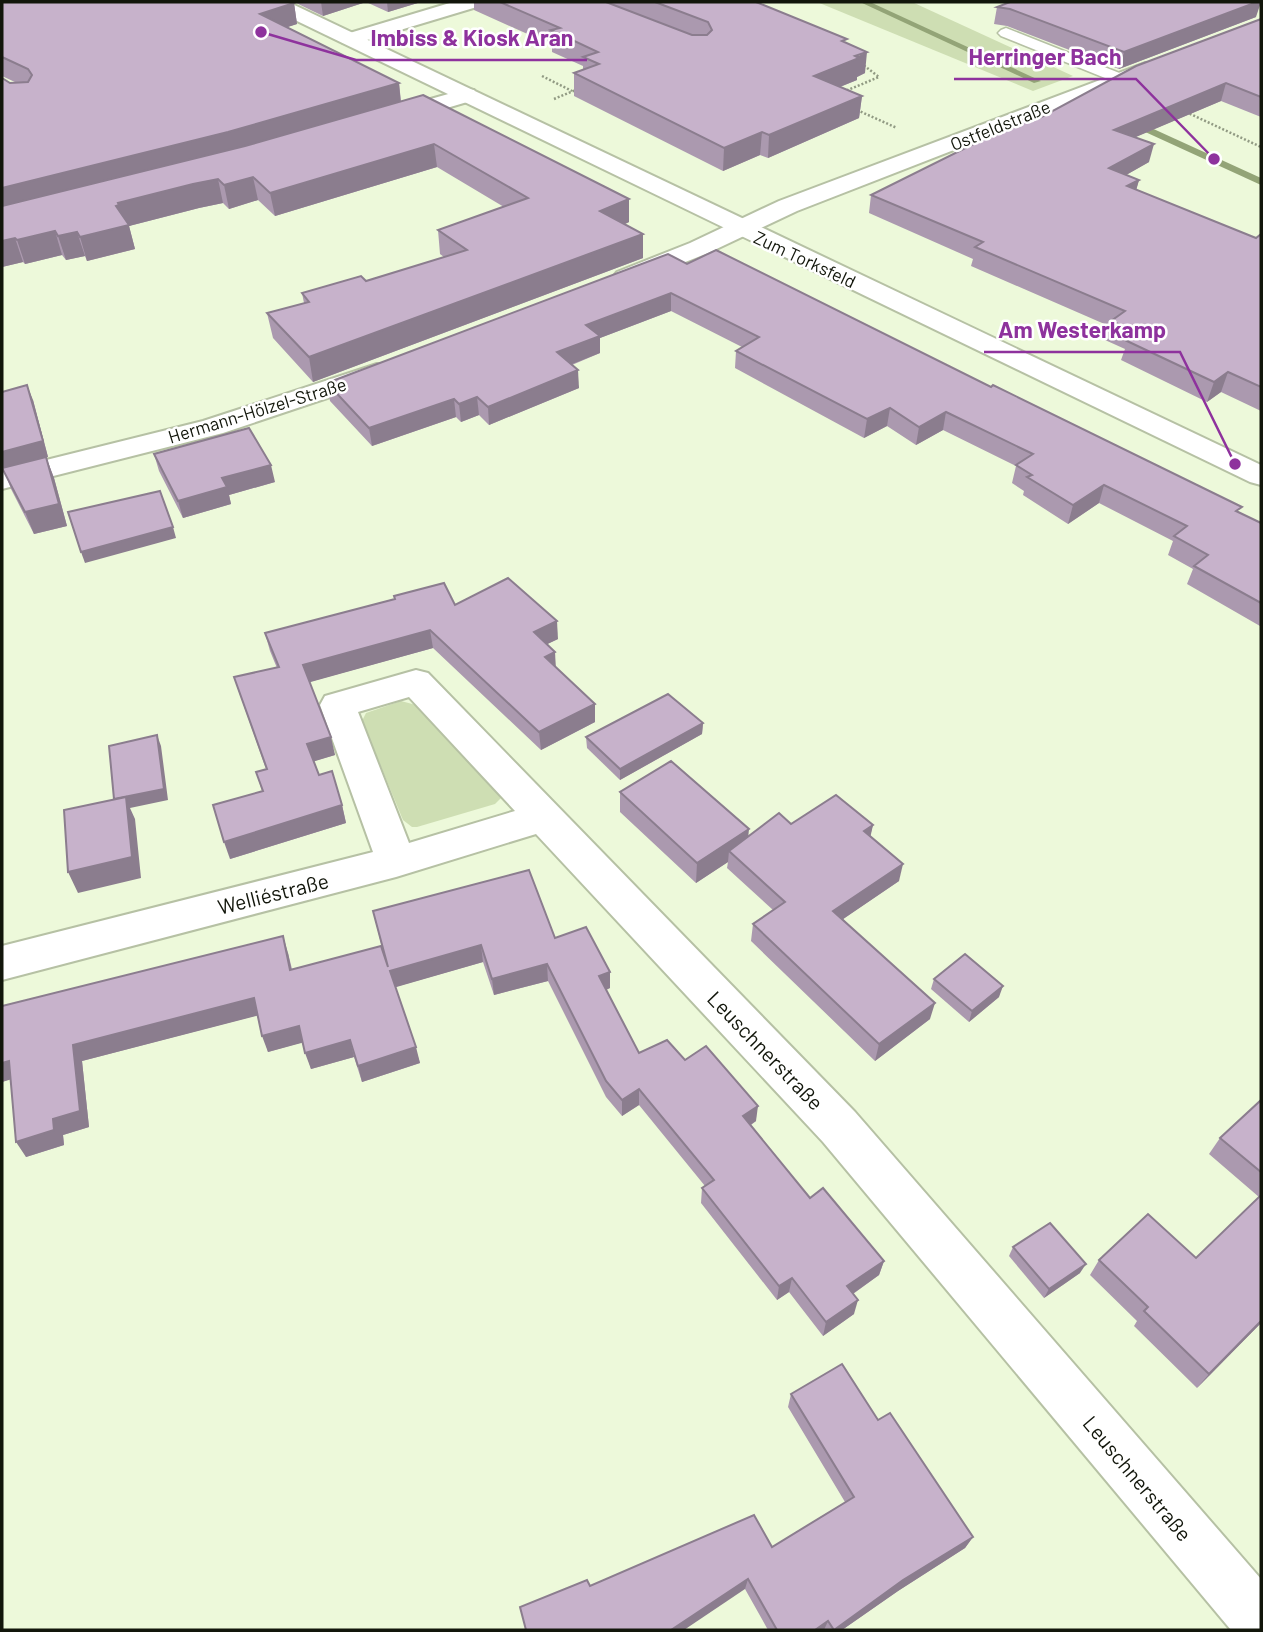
<svg xmlns="http://www.w3.org/2000/svg" width="1263" height="1632" font-family="Barlow,sans-serif">
<style>
.green{fill:#cedeb3}
.lines{fill:none;stroke-linecap:round;stroke-linejoin:round}
.stream{fill:#93a477;fill-rule:evenodd}
.service-casing{stroke:#b6c1a4;stroke-width:3}
.minor-casing{stroke:#b6c1a4;stroke-width:4}
.secondary-casing{stroke:#b6c1a4;stroke-width:4}
.path{stroke:#919a83;stroke-width:2.5;stroke-dasharray:2 2;stroke-linecap:butt}
.service{fill:#fff;fill-rule:evenodd}
.minor{fill:#fff;fill-rule:evenodd}
.secondary{fill:#fff;fill-rule:evenodd}
.wall{fill:#ab99af}
.shaded-wall{fill:#8b7d8e}
.building{fill:#c7b2cb;stroke:#8b7d8e;stroke-width:2}
.labels{text-anchor:middle;dominant-baseline:central;stroke-width:5;stroke-linejoin:round;paint-order:stroke}
.far-street-label{font-size:18px;fill:#12160b;stroke:#fff}
.street-label{font-size:21px;fill:#12160b;stroke:#fff}
.leader{fill:none;stroke:#8e329d;stroke-width:2.5}
.callout-dot{fill:#8e329d;stroke:#fff;stroke-width:2.5}
.callout-label{font-size:23px;text-anchor:middle;font-weight:bold;fill:#8e329d;stroke:#fff;stroke-width:5;stroke-linejoin:round;paint-order:stroke}
</style>
<rect width="100%" height="100%" fill="#edf9da"/>
<g class="green">
<path d="M817 2H912L1073 76 1033 91Z"/>
<path d="M401 701 416 705 503 796 495 804 417 827H412L403 820 362 721 366 713Z"/>
</g>
<g class="lines">
<g class="stream">
<path d="M860 2H870L1041 81 1034 83Z"/>
<path d="M1130 121H1136L1261 178V185L1130 125Z"/>
</g>
<g class="service-casing">
<path id="service" d="M1006 28 1127 76 1129 79 1127 82H1115L1001 36 998 33 1001 30Z"/>
</g>
<g class="minor-casing">
<g id="minor">
<path d="M453 2H483L480 6 357 43H343L340 39 343 35Z"/>
<path d="M1145 63 1152 65 1155 69 1152 73 797 211 708 253 635 282 626 285 617 282 613 277 617 272 690 243 779 201Z"/>
<path d="M466 89 474 90 477 95 474 100 389 125 381 123 378 118 381 113Z"/>
<path d="M377 364 387 366 391 372 387 378 223 433 2 489V471L203 421Z"/>
<path d="M416 670 428 673 855 1112 1261 1579V1630H1231L823 1142 536 834 396 877 2 980V946L373 852 320 705 325 696ZM409 697 515 811 409 843 358 712Z"/>
</g>
</g>
<g class="secondary-casing">
<path id="secondary" d="M263 2H288L1261 465V485L1250 482 266 6Z"/>
</g>
<g class="path">
<path d="M542 76 572 91"/>
<path d="M843 92 879 77 862 64"/>
<path d="M554 99 578 89"/>
<path d="M857 110 897 128"/>
<path d="M1186 112 1261 147"/>
</g>
<use href="#service" class="service"/>
<use href="#minor" class="minor"/>
<use href="#secondary" class="secondary"/>
</g>
<g class="wall">
<path d="M2 2 294 3 297 24 287 27 399 83 401 101 629 222 625 224 643 258 313 382 273 338 267 313 304 303 302 293 366 281 444 257 440 254 438 230 504 207 437 167 275 216 258 200 229 209 223 203 199 208 129 226 135 249 87 261 85 256 66 260 62 255 25 264 23 262 2 267 10 83H17L2 76Z"/>
<path d="M294 2H366L323 16Z"/>
<path d="M366 2H421L388 12Z"/>
<path d="M474 2H756L847 44 865 73 857 77V80L840 87 862 96 859 118 768 158 760 155 723 171 574 96V73L583 70V66L552 52V45L474 10Z"/>
<path d="M997 7 1256 17 1119 69 1007 26 994 24Z"/>
<path d="M1261 19V117L1221 101 1135 137 1149 162 1126 175 1139 180 1136 190 1256 238 1261 234V411L1221 392 1207 402 1121 360 1125 349 1105 340 1109 326 971 266 973 259 869 213 871 195Z"/>
<path d="M687 264 1261 523V625L1260 626 1187 584 1193 569 1168 555 1173 541 1099 503 1068 524 1023 495 1024 491 1012 483 1016 466 943 430 916 445 887 426 864 438 735 368 736 351 742 347 671 311 600 338V353L572 365 579 388 489 425 479 415 461 422 456 417 372 446 330 401 327 383Z"/>
<path d="M2 392 33 400 48 457H46L54 478 67 526 34 534 11 489 3 468 2 469Z"/>
<path d="M154 454 275 482 229 495 231 504 183 518 159 471Z"/>
<path d="M394 596 455 605 558 639 547 644 556 668 595 704V722L541 750 433 648 309 682 335 755 314 761 319 775 342 805 346 823 230 859 262 791 256 772 266 769 240 695 234 677 277 668 270 651 265 633 394 599Z"/>
<path d="M703 723 702 734 620 780 587 748 586 737Z"/>
<path d="M620 792 748 836 791 824 873 825 870 836 899 881 843 919 930 1019 875 1061 751 941 753 924 773 910 727 868 728 862 696 883 620 812Z"/>
<path d="M373 911 555 938 610 988 606 990 639 1053 685 1060 756 1121 751 1125 810 1198 884 1261 879 1275 853 1294 854 1314 823 1336 789 1292 777 1300 701 1203 702 1188 705 1186 639 1105 622 1116 606 1097 548 981 494 995 483 962 395 987 420 1063 362 1082 354 1057 311 1069 303 1042 268 1052 258 1015 82 1061 89 1127 63 1135 64 1145 26 1157 10 1079 2 1082V1006L288 953 292 969 384 956Z"/>
<path d="M934 979 999 997 969 1022 931 989Z"/>
<path d="M1261 1102V1323L1197 1388 1134 1326 1137 1321 1090 1275 1099 1260 1196 1258 1259 1197 1209 1154 1220 1138Z"/>
<path d="M1013 1247 1080 1273 1044 1298 1009 1256Z"/>
<path d="M791 1394 878 1420 973 1537 965 1548 898 1591 842 1630H768L745 1589 590 1586 772 1547 845 1502 788 1407Z"/>
</g>
<g class="shaded-wall">
<path d="M321 2H366L323 16Z"/>
<path d="M387 2H421L388 12Z"/>
<path d="M1257 2H1261L1256 17 1119 69 1124 52Z"/>
<path d="M294 3 297 24 264 35 260 14Z"/>
<path d="M867 52 865 73 857 77V80L812 98 814 76Z"/>
<path d="M399 83 401 105 2 213V188Z"/>
<path d="M1226 83 1221 101 1110 148 1114 130Z"/>
<path d="M862 96 859 118 768 158 769 135Z"/>
<path d="M762 132 760 155 723 171 724 148Z"/>
<path d="M434 144 437 167 275 216 270 193Z"/>
<path d="M1154 144 1149 162 1105 187 1109 168Z"/>
<path d="M253 177 258 200 229 209 224 185Z"/>
<path d="M218 179 223 203 199 208 129 226 135 249 87 261 80 237 118 203 193 184Z"/>
<path d="M1139 180 1134 198 1127 186Z"/>
<path d="M629 199V222L601 235 600 211Z"/>
<path d="M55 231 62 255 25 264 17 240Z"/>
<path d="M77 232 85 256 66 260 58 236Z"/>
<path d="M643 234V258L313 382 309 357Z"/>
<path d="M15 238 23 262 2 267V241Z"/>
<path d="M671 293V311L600 338V353L557 370V352L586 325Z"/>
<path d="M578 370 579 388 489 425 488 407Z"/>
<path d="M1228 372 1221 392 1207 402 1214 382Z"/>
<path d="M27 385 33 400 48 457H46L54 478 67 526 34 534 25 512 46 457 2 469V452Z"/>
<path d="M477 397 479 415 461 422 459 404Z"/>
<path d="M454 399 456 417 372 446 369 428Z"/>
<path d="M890 408 887 426 864 438 867 419Z"/>
<path d="M946 412 943 430 916 445 919 427Z"/>
<path d="M271 465 275 482 229 495 231 504 183 518 178 501 222 478Z"/>
<path d="M1104 485 1099 503 1068 524 1073 505Z"/>
<path d="M173 527 176 538 85 563 81 552Z"/>
<path d="M557 621 558 639 535 650 534 632Z"/>
<path d="M430 630 433 648 307 683 303 665Z"/>
<path d="M555 652 556 670 545 657Z"/>
<path d="M595 704V722L541 750 539 732Z"/>
<path d="M703 723 702 734 620 780V769Z"/>
<path d="M157 735 161 746 168 800 130 808 135 819 141 878 78 893 68 872 119 810Z"/>
<path d="M331 737 335 755 312 762 307 744Z"/>
<path d="M342 805 346 823 230 859 224 842Z"/>
<path d="M873 825 869 843 864 831Z"/>
<path d="M749 829 747 849 729 851 728 862 696 883 697 863Z"/>
<path d="M903 864 899 881 830 928 833 911Z"/>
<path d="M283 936 288 953 295 987 290 970Z"/>
<path d="M481 945 483 962 393 988 390 971Z"/>
<path d="M547 964 548 981 494 995 492 979Z"/>
<path d="M610 972V988L600 992 599 976Z"/>
<path d="M1003 986 999 997 969 1022 972 1011Z"/>
<path d="M254 998 260 1015 82 1061 89 1127 63 1135 64 1145 26 1157 16 1142 53 1119 73 1045Z"/>
<path d="M935 1003 930 1019 875 1061 879 1044Z"/>
<path d="M299 1026 305 1042 268 1052 262 1036Z"/>
<path d="M350 1040 354 1057 311 1069 305 1053Z"/>
<path d="M416 1047 420 1063 362 1082 358 1066Z"/>
<path d="M9 1061 19 1077 2 1082V1063Z"/>
<path d="M639 1089V1105L622 1116V1100Z"/>
<path d="M758 1106 756 1121 741 1131 743 1116Z"/>
<path d="M884 1261 879 1275 844 1300 847 1286Z"/>
<path d="M1086 1264 1080 1273 1044 1298 1049 1289Z"/>
<path d="M792 1278 789 1292 777 1300 779 1286Z"/>
<path d="M858 1300 854 1314 823 1336 826 1322Z"/>
<path d="M1261 1321V1323L1197 1388 1209 1374Z"/>
<path d="M973 1537 965 1548 898 1591 842 1630H834L903 1580Z"/>
<path d="M748 1579 745 1589 684 1630H671Z"/>
<path d="M828 1621 824 1630H815Z"/>
</g>
<g class="building">
<path d="M2 2H291L294 3 260 14 399 83 228 132 2 188V78L10 83 28 82 32 75 28 69 2 57Z"/>
<path d="M500 2H606L692 35H707L712 30 708 22 655 2H756L847 39 842 41 867 52 855 56 859 58 814 76 862 96 769 135 762 132 724 148 574 73 599 64 583 57 598 52 551 30 560 28Z"/>
<path d="M1010 2H1257L1124 52 1010 9 997 7Z"/>
<path d="M1261 19V97L1226 83 1114 130 1154 144 1109 168 1139 180 1127 186 1256 238 1261 234V387L1228 372 1214 382 1127 341 1139 333 1111 321 1125 311 975 247 983 242 871 195 1030 116 1038 119 1136 66Z"/>
<path d="M423 95 629 199 600 211 643 234 309 357 267 313 309 302 302 293 361 276 366 281 467 250 438 230 528 198 434 144 270 193 253 177 224 185 218 179 193 184 118 203 119 205 116 206 129 225 80 237 77 232 58 236 55 231 17 240 15 238 2 241V206L245 146Z"/>
<path d="M716 250 991 387 993 385 1242 507 1236 511 1261 523V603L1194 566 1208 555 1174 536 1187 526 1104 485 1073 505 1027 477 1032 475 1016 465 1033 454 946 412 919 427 890 408 867 419 736 351 759 337 671 293 586 325 600 336 557 352 578 370 488 407 477 397 459 404 454 399 369 428 327 383 668 254 687 264Z"/>
<path d="M27 385 43 441 2 452V392Z"/>
<path d="M249 428 271 465 222 478 227 487 178 501 154 454Z"/>
<path d="M46 457 59 504 25 512 2 468Z"/>
<path d="M160 491 173 527 81 552 68 512Z"/>
<path d="M508 578 557 621 534 632 555 652 545 657 595 704 539 732 430 630 303 665 331 737 307 744 319 775 332 771 342 805 224 842 213 805 263 791 256 772 267 769 234 677 279 667 265 633 395 599 394 596 444 583 455 605Z"/>
<path d="M668 694 703 723 620 769 586 737Z"/>
<path d="M157 735 164 789 114 799 109 746Z"/>
<path d="M671 761 749 829 697 863 620 792Z"/>
<path d="M836 795 873 825 864 831 903 864 833 911 935 1003 879 1044 753 924 785 902 729 851 779 813 791 824Z"/>
<path d="M126 797 132 857 68 872 64 810Z"/>
<path d="M529 870 555 938 586 927 610 972 599 976 639 1053 667 1040 685 1060 706 1046 758 1106 743 1116 810 1198 823 1188 884 1261 847 1286 858 1300 826 1322 792 1278 779 1286 702 1188 714 1180 639 1089 622 1100 606 1081 547 964 492 979 481 945 390 971 416 1047 358 1066 350 1040 305 1053 299 1026 262 1036 254 998 73 1045 80 1111 53 1119 54 1130 16 1142 9 1061 2 1063V1006L283 936 290 970 381 946 388 967 373 911Z"/>
<path d="M965 954 1003 986 972 1011 934 979Z"/>
<path d="M1260 1101 1261 1102V1172L1220 1138Z"/>
<path d="M1261 1195V1321L1209 1374 1144 1311 1148 1307 1099 1260 1148 1214 1196 1258Z"/>
<path d="M1050 1223 1086 1264 1049 1289 1013 1247Z"/>
<path d="M842 1364 878 1420 890 1413 973 1537 903 1580 834 1630 828 1621 815 1630H777L748 1579 671 1630H526L520 1607 587 1580 590 1586 754 1515 772 1547 854 1497 791 1394Z"/>
</g>
<g class="labels">
<g class="far-street-label">
<text transform="translate(1000 125) rotate(-22)">Ostfeldstraße</text>
<text transform="translate(805 259) rotate(25)">Zum Torksfeld</text>
<text transform="translate(257 410) rotate(-17)">Hermann-Hölzel-Straße</text>
</g>
<g class="street-label">
<text transform="translate(273 893) rotate(-14)">Welliéstraße</text>
<text transform="translate(766 1050) rotate(46)">Leuschnerstraße</text>
<text transform="translate(1138 1478) rotate(50)">Leuschnerstraße</text>
</g>
</g>
<path class="leader" d="M261 32L356 60H587M1214 159L1136 79H954M1235 464L1180 352H984"/>
<g class="callout-dot">
<circle cx="261" cy="32" r="7"/>
<circle cx="1214" cy="159" r="7"/>
<circle cx="1235" cy="464" r="7"/>
</g>
<g class="callout-label">
<text x="472" y="46">Imbiss &amp; Kiosk Aran</text>
<text x="1045" y="65">Herringer Bach</text>
<text x="1082" y="338">Am Westerkamp</text>
</g>
<rect width="1263" height="1632" fill="none" stroke="#12160b" stroke-width="7"/>
</svg>
